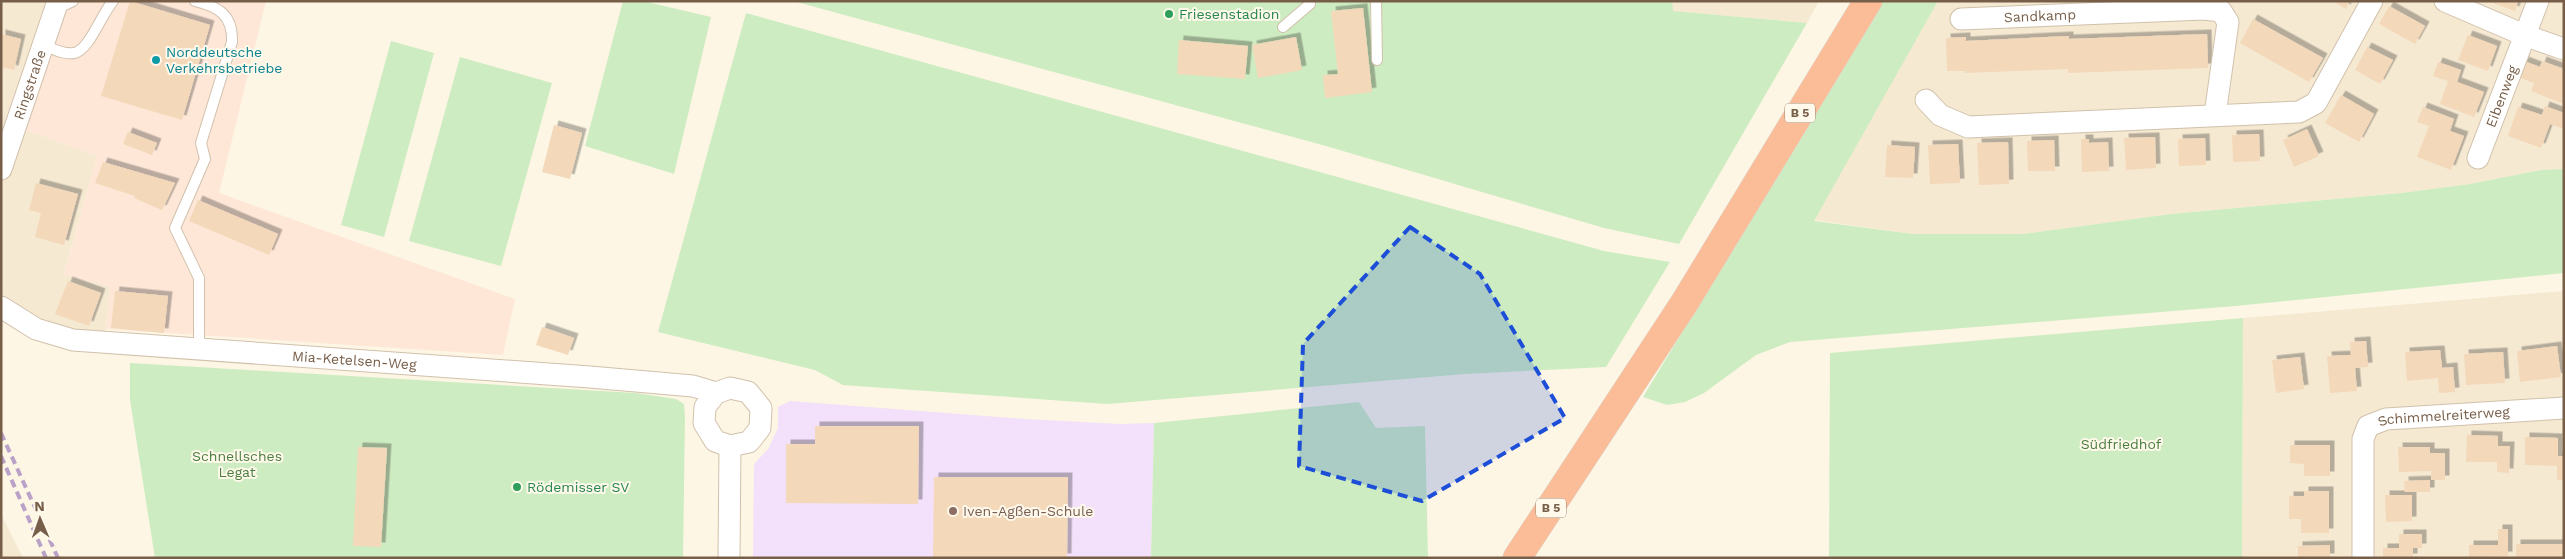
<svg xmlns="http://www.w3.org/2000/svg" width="2565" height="559" font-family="'Work Sans',sans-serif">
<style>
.residential{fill:#f5e9d2}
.commercial{fill:#fee7d7}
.education{fill:#f3e0fa}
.green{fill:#ceecc1}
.building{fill:#f4d8ba;filter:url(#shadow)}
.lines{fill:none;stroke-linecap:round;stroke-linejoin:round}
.lane-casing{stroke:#d1c1ac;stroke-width:12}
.street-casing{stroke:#d1c1ac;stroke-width:23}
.highway-casing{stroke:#ded8d3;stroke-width:29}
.lane{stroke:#fff;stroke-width:10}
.street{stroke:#fff;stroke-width:21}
.highway{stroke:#fbbd97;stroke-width:28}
.rail{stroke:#baa1c8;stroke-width:4;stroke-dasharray:8 5;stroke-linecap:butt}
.marked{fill:#1d4ed8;fill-opacity:0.2;stroke:#1d4ed8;stroke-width:4;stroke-dasharray:10 6;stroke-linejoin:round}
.leisure-dot{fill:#2e9e5b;stroke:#fff9eb;stroke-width:2}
.culture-dot{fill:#0f9aa8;stroke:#fff9eb;stroke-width:2}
.education-dot{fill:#8d6e63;stroke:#fff9eb;stroke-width:2}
.labels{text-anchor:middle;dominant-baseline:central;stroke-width:4;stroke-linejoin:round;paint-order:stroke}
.shield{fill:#fff9eb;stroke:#a08c79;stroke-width:1}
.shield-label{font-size:12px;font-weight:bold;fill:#775e48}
.leisure-label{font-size:14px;fill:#27864d;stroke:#fff9eb;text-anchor:start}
.street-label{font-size:14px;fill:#775e48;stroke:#fff9eb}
.culture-label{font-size:14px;fill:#0d838f;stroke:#fff9eb;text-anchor:start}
.park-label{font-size:14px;fill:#4b7e3f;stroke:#fff9eb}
.education-label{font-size:14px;fill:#785e54;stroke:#fff9eb;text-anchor:start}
</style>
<defs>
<filter id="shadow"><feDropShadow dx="4.5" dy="-4.5" stdDeviation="0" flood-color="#0004"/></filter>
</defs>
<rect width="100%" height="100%" fill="#fdf6e4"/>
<g class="residential">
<path d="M1 1H47L20 128 97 156 64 274 110 287 106 329 103 334 1 318Z"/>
<path d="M1672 1H1819L1807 23 1672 11Z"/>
<path d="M1938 1H2564V169L2541 170 2470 184 2401 193 2171 214 2023 234H1913L1813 220Z"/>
<path d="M2564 291V558H2242L2243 318Z"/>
<path d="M1 514 23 558H1Z"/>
</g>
<path class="commercial" d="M66 1H266L219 193 515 299 503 355 106 329 110 287 64 275 97 156 20 128Z"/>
<path class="education" d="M790 401 1026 419 1120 424 1154 423 1151 558H753L754 464 768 449 778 428V407Z"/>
<g class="green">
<path d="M623 1H643L711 17 674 174 585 146Z"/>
<path d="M793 1H1672L1673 11 1807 23 1679 244 1604 228 1326 146Z"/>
<path d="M1882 1H1938L1814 221 1913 234H2023L2171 214 2401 193 2470 184 2541 170 2564 169V273L2235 306 1790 342 1756 355 1704 393 1685 402 1667 405 1643 397Z"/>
<path d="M746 13 1604 251 1670 262 1606 367 1465 374 1107 404 843 385 815 370 658 332Z"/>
<path d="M391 41 434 53 384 237 341 225Z"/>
<path d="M460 57 552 83 501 266 409 241Z"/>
<path d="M2243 318 2242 558H1829L1830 353Z"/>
<path d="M130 363 636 393 676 399 684 404 685 417 683 558H155L130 400Z"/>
<path d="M1359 402 1376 428 1425 426 1428 558H1151L1154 423Z"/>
</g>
<g class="building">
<path d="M130 1 210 25 182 120 101 96Z"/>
<path d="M2333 1H2350L2346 9Z"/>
<path d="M2487 1H2518L2515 11Z"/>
<path d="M2389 6 2425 26 2415 44 2379 24Z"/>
<path d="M1363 8 1372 92 1325 98 1323 75 1338 74 1331 11Z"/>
<path d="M2253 19 2323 58 2309 82 2240 43Z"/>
<path d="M1 34 21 39 14 70 1 67Z"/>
<path d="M2207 34 2208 68 2068 73V69L1965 73V71H1947L1946 38 1966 37V41L2069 36V39Z"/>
<path d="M2468 35 2497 46 2488 71 2458 60Z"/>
<path d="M1296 37 1302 70 1258 78 1252 45Z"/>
<path d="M1179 40 1248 46 1245 79 1177 74Z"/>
<path d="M2367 47 2393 60 2380 84 2355 70Z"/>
<path d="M2524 61 2540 67 2542 61 2564 69V104L2531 91 2534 83 2518 77Z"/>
<path d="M2438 62 2461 70 2457 82 2484 92 2474 117 2440 104 2448 81 2433 76Z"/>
<path d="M2341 95 2374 114 2359 142 2325 123Z"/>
<path d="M2545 106 2564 113V129L2550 124 2541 148 2508 136 2518 107 2542 115Z"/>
<path d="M2423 107 2454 119 2450 131 2464 136 2451 170 2417 157 2429 126 2417 122Z"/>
<path d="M554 125 582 133 570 179 542 172Z"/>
<path d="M2307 129 2319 156 2294 167 2283 140Z"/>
<path d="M128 132 157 143 152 155 123 144Z"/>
<path d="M2259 134 2260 161 2233 162 2232 135Z"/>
<path d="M2155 137 2156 168 2126 170 2124 138Z"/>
<path d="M2205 138 2206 165 2179 166 2178 139Z"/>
<path d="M2081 139H2089V143L2108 142 2109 171 2082 172Z"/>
<path d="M2054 140 2055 171H2028L2027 141Z"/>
<path d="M2008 142 2009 184 1979 185 1977 143Z"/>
<path d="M1958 144 1960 183 1930 184 1928 145Z"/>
<path d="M1887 145 1915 147 1913 178 1885 177Z"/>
<path d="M103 162 175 183 162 210 134 198 135 196 95 183Z"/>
<path d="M36 183 78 194 64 245 35 237 41 213 29 210Z"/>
<path d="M198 200 278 234 269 255 189 221Z"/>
<path d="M68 281 101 293 89 326 55 314Z"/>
<path d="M115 291 168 296 164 333 111 328Z"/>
<path d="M542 327 574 338 568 355 536 345Z"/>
<path d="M2366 341 2368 367 2355 368 2357 391 2330 393 2327 356 2351 355 2350 342Z"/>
<path d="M2557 346 2561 377 2520 382 2517 351Z"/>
<path d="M2440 350 2442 368 2453 367 2455 392 2439 393 2438 378 2407 381 2405 352Z"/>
<path d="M2503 352 2505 383 2466 385 2464 354Z"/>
<path d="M2300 357 2304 389 2276 393 2272 360Z"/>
<path d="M815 426H919L918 504 786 503V444H815Z"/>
<path d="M2467 435 2498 436V446H2510L2509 473 2497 472V462H2466Z"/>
<path d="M2525 437 2558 438V456H2564V480H2557V466L2525 465Z"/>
<path d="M2290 445H2330V476H2304V464L2290 463Z"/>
<path d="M358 447 387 448 381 547 353 546Z"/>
<path d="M2398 447H2430V453H2445V480H2431V471L2399 472Z"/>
<path d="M934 477H1068L1067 558H933Z"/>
<path d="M2430 480V492H2405L2404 481Z"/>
<path d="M2304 491H2329V533H2301V519H2289V496H2304Z"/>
<path d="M2385 495H2412V521L2386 522Z"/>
<path d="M2498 529H2508V556L2469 558V545H2498Z"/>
<path d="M2399 534H2422V548H2413V558H2383V548H2399Z"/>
<path d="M2516 544H2563L2564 558H2516Z"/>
<path d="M2330 545V558H2298V546Z"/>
</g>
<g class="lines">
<g class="lane-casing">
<g id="lane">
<path d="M195 1C219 7 233 15 232 42L201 143 205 159 175 228 199 278V349"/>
<path d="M1376 1 1377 60"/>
<path d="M56 9 73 1"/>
<path d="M1283 27 1310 4"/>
<path d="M44 45C53 49 64 55 74 53 89 51 102 13 113 1"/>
</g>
</g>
<g class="street-casing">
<g id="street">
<path d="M2445 1 2524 35 2564 49"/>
<path id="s1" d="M1961 19 2204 9 2221 11 2228 22 2215 115"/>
<path d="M1926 100 1940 115 1968 127 2299 112 2316 103 2372 1"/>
<path id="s2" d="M2478 158 2538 1"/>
<path id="s3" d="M1 169 58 1"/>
<path id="s4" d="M1 307 36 329 73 340 590 377 693 386 716 393 730 388 748 392 761 408 760 428 749 442 730 446 715 441 704 423 705 407 716 393"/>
<path d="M729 558 730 446"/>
<path id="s5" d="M2363 558V439L2368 426 2386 419 2564 408"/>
</g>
</g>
<g class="highway-casing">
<path id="highway" d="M1517 558 1685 302 1868 1"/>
</g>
<use href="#lane" class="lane"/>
<use href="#street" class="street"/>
<use href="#highway" class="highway"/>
<g class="rail">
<path d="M1 433 58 558"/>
<path d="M1 456 46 558"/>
</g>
</g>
<path class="marked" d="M1410 227 1480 274 1565 418 1422 501 1299 466 1303 344Z"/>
<g class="leisure-dot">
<circle cx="1169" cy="14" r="5"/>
<circle cx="517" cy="487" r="5"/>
</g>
<circle class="culture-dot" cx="156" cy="60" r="5"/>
<circle class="education-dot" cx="953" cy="511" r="5"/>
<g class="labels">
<g class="shield">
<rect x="1785" y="103.5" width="30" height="19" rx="4"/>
<rect x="1536" y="498.5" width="30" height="19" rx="4"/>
</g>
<g class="shield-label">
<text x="1800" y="113">B 5</text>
<text x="1551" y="508">B 5</text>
</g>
<g class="leisure-label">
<text x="1179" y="14">Friesenstadion</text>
<text x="527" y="487">Rödemisser SV</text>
</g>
<g class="street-label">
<text stroke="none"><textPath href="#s1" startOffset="79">Sandkamp</textPath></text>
<text stroke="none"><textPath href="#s3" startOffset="89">Ringstraße</textPath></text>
<text stroke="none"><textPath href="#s2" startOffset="66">Eibenweg</textPath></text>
<text stroke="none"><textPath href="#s4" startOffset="362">Mia-Ketelsen-Weg</textPath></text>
<text stroke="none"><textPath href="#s5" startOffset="210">Schimmelreiterweg</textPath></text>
</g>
<g class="culture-label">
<text x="166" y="52">Norddeutsche<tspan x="166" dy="16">Verkehrsbetriebe</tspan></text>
</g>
<g class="park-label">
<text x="2121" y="444">Südfriedhof</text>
<text x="237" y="456">Schnellsches<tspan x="237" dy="16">Legat</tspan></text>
</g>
<g class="education-label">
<text x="963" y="511">Iven-Agßen-Schule</text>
</g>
</g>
<rect width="2565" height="559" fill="none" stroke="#775e48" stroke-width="5"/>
<g transform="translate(40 519) rotate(358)" stroke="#fff9eb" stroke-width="4" paint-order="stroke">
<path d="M0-4L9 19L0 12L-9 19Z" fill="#775e48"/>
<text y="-8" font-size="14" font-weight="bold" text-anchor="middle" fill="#775e48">N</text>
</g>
</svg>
